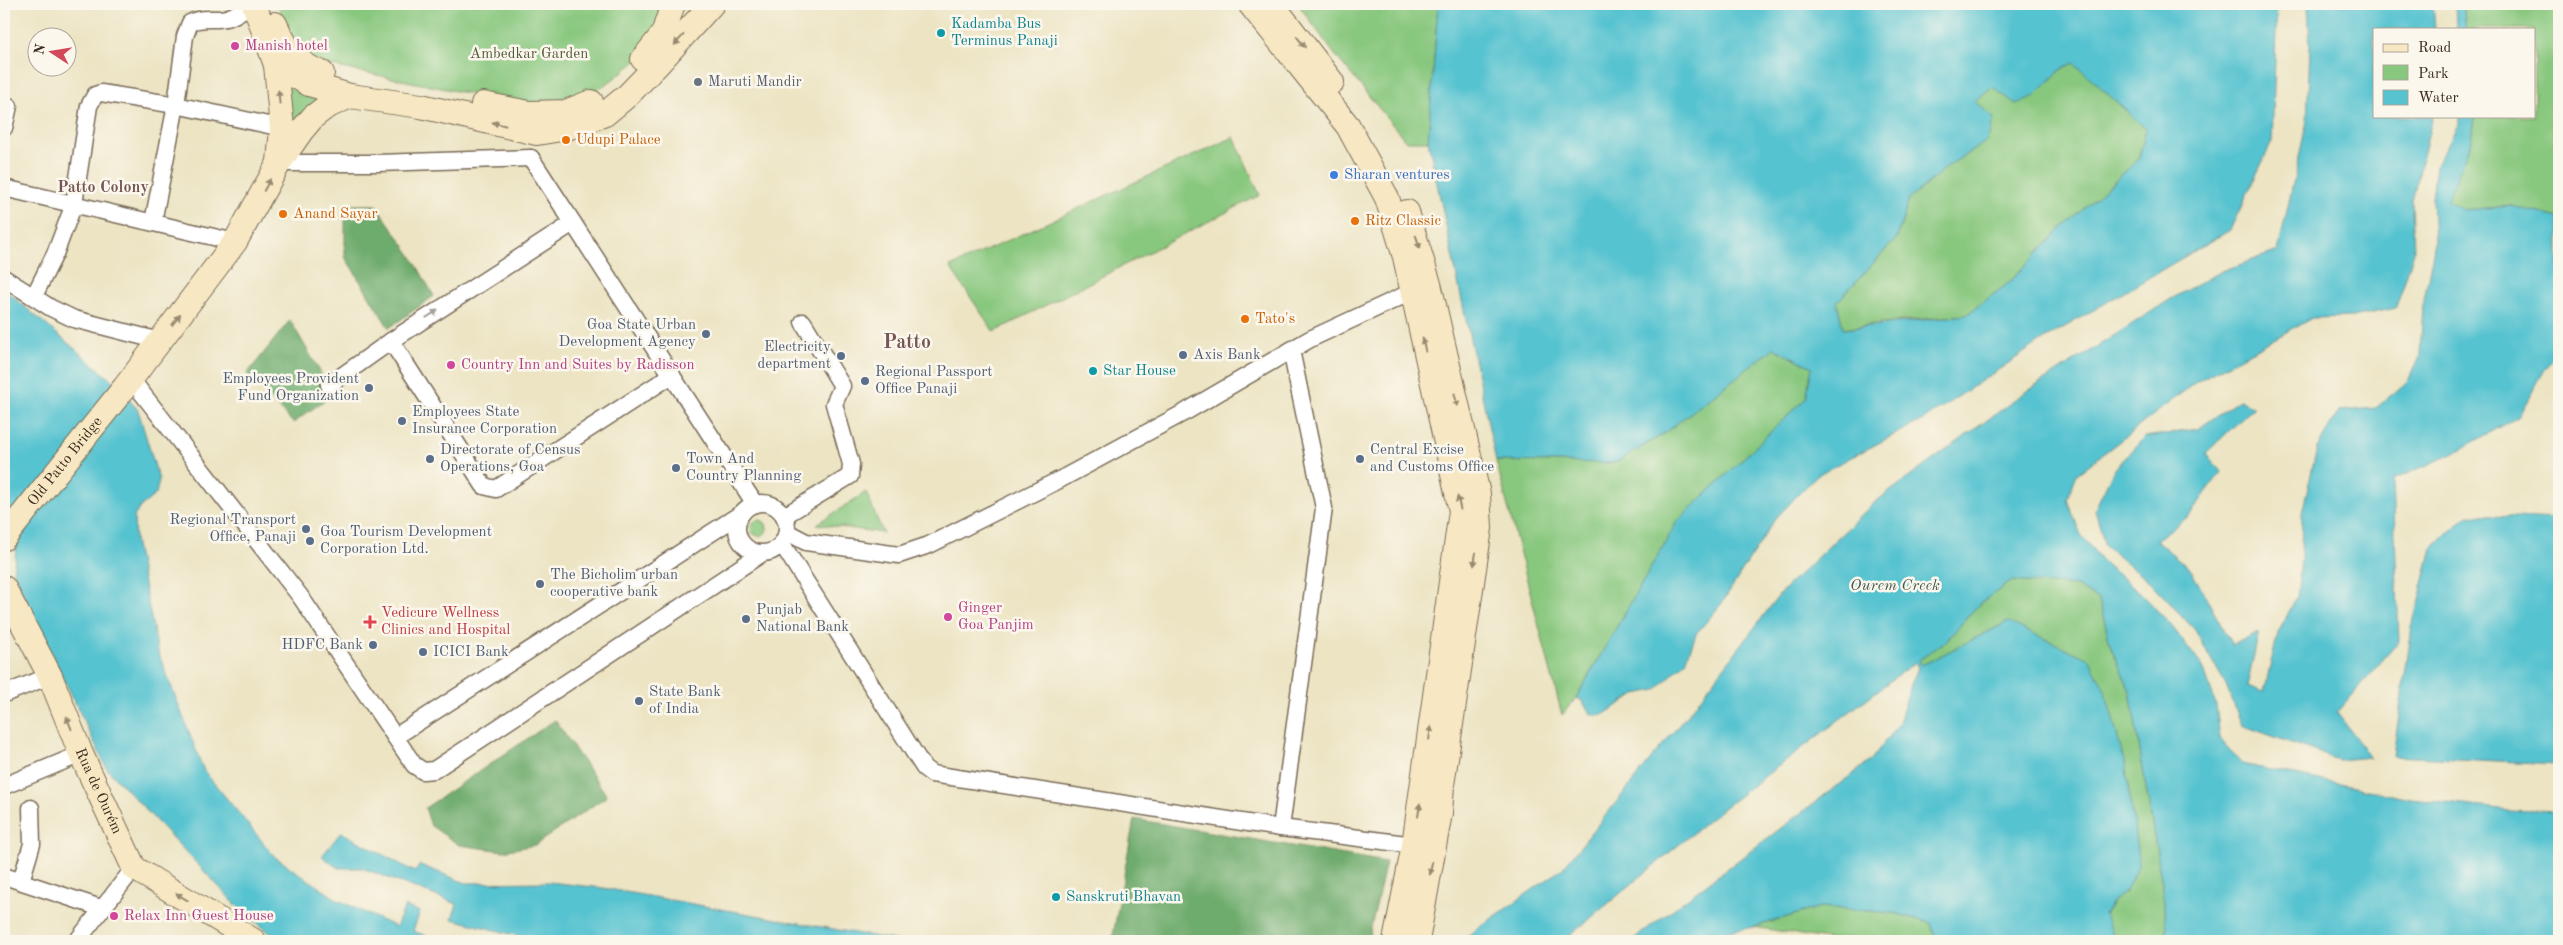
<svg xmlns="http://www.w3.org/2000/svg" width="2563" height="945" font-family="'Old Standard TT',serif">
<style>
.green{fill:#88c77e;stroke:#62784e}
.forest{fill:#6eac6d;stroke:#546b46}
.water{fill:#57c3d0;stroke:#497677;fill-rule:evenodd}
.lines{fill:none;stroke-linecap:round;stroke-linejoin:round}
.street-casing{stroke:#796b58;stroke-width:19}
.secondary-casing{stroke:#796b58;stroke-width:26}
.street{stroke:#fff;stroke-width:16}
.secondary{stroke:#f7e8c3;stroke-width:24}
.oneway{fill:#998970}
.oneway2{fill:#a79f9a}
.culture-dot{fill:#0f9aa8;stroke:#fbf7ec;stroke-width:2}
.hotel-dot{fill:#d1479c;stroke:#fbf7ec;stroke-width:2}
.worship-dot{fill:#6b7280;stroke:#fbf7ec;stroke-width:2}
.food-dot{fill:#e8710a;stroke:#fbf7ec;stroke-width:2}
.shop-dot{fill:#3f7fe0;stroke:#fbf7ec;stroke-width:2}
.service-dot{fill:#5c6f8a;stroke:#fbf7ec;stroke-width:2}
.health-dot{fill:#e0444e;stroke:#fbf7ec;stroke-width:2}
.labels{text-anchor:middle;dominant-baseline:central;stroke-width:5;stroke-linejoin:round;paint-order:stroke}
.culture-label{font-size:15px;fill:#0d838f;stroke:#fbf7ec;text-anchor:start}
.hotel-label{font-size:15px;fill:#b23c85;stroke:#fbf7ec;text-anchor:start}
.park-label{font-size:15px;fill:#52593b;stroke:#fbf7ec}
.worship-label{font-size:15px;fill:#5b616d;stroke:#fbf7ec;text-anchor:start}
.food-label{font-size:15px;fill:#c56008;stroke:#fbf7ec;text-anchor:start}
.shop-label{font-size:15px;fill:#366cbe;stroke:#fbf7ec;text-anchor:start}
.service-label{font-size:15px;fill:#4e5e75;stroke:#fbf7ec;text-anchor:start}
.street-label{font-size:15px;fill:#3b2a1e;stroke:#fbf7ec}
.health-label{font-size:15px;fill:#be3a42;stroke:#fbf7ec;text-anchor:start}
.neighbourhood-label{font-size:16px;font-weight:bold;fill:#755655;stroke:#fbf7ec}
.water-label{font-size:16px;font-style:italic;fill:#435853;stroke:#fbf7ec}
.district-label{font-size:20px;font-weight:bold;fill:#755655;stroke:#fbf7ec}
</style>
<rect width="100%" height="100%" fill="#fbf7ec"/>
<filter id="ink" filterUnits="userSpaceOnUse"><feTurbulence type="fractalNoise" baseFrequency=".02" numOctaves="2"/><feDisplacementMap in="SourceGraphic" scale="10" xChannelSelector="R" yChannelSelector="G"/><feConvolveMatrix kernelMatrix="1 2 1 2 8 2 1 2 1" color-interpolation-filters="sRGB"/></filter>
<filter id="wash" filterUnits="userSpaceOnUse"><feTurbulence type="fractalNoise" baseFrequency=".0096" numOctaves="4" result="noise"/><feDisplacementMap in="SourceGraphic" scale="20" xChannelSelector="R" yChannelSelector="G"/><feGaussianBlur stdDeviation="1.12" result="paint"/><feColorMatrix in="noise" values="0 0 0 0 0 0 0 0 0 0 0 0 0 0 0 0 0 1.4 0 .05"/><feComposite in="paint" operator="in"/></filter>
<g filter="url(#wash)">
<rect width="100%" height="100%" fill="#ece4c3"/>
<g class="green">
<path d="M278 4H664L653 34 635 62 612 80 587 97 530 106 322 64 292 44Z"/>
<path d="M1298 4H1438L1428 141H1406L1335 55Z"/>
<path d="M2463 4H2559V218L2512 206 2463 210 2446 201 2472 140 2475 116H2534V29H2466Z"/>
<path d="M2074 63 2146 129 2139 159 2059 231 2010 282 1966 315 1882 323 1843 329 1837 302 1897 238 1909 199 1948 166 1987 141 1974 101 1992 87 2035 96 2060 70Z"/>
<path d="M281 76 299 92 316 99 317 103 294 130Z"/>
<path d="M1234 137 1260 195 994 332 950 267Z"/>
<path d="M1774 348 1812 367 1806 398 1677 522 1576 698 1562 715 1496 461 1615 463 1662 435Z"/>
<path d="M866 492 883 533 817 524Z"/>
<circle cx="759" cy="528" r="8"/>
<path d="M2012 581 2077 586 2099 600 2111 647 2130 691 2165 902 2166 941H2116L2104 915 2113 901 2126 891 2008 622 1922 665 1919 660 1946 641 1980 603Z"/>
<path d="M1820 907 1894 913 1931 923 1936 941H1838L1754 927Z"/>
</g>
<g class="forest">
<path d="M345 205H376L411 255 434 296 389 328 345 257Z"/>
<path d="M290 320 333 394 293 423 247 374Z"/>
<path d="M555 720 607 796 535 845 503 851 459 845 431 826 425 808Z"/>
<path d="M1134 819 1386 862 1368 941H1112Z"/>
</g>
<g class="water">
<path d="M1438 4H2277L2272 142 2230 230 2046 338 1923 420 1817 475 1775 519 1722 603 1696 634 1686 661 1656 690 1636 694 1601 716 1591 714 1581 700 1576 698 1677 522 1806 398 1812 367 1774 348 1662 435 1615 463 1496 461 1428 141ZM2074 63 2146 129 2139 159 2059 231 2010 282 1966 315 1843 329 1837 302 1897 238 1909 199 1948 166 1987 141 1994 118 1974 101 1992 87 2016 104 2035 96 2060 70Z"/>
<path d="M2308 4H2433L2435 29H2374V116H2433L2412 201 2414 252 2396 308 2353 317 2312 318 2196 382 2077 474 2067 500 2081 535 2104 563 2141 593 2170 624 2203 667 2216 705 2220 739 2242 764 2411 799 2508 810 2559 812V941H2166L2165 902 2130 691 2111 647 2099 600 2077 586 2012 581 1980 603 1946 641 1919 660 1922 665 2008 622 2089 659 2105 690 2126 768 2139 864 2126 891 2113 901 2104 914 2116 941H1936L1931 923 1894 913 1820 907 1754 927 1716 933 1698 941H1631L1870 761 1899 723 1911 684 1918 668 1915 662 1722 809 1563 941H1460L1562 869 1696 704 1784 589 1874 503 2020 396 2171 299 2222 271 2278 251 2307 121 2310 47Z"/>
<path d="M2455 4H2463L2466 29H2456Z"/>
<path d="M2459 116H2475L2472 140 2447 201 2464 210 2512 206 2559 218V350L2544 371 2518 417 2452 454 2393 480 2399 641 2337 713 2370 757 2338 760 2242 725 2226 685 2195 630 2150 582 2105 546 2095 509 2113 471 2145 437 2198 429 2239 400 2254 407 2206 453 2221 472 2189 516 2156 540 2191 570 2232 645 2259 632 2247 686 2264 692 2278 633 2297 596 2301 561 2302 513 2317 448 2339 411 2376 408 2408 381 2420 355 2423 305 2434 247 2432 198 2436 165 2459 124Z"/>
<path d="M4 289 114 382 138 410 159 480 156 494 140 507 134 517 135 540 158 652 204 771 275 857 338 900 396 927 405 906 420 912 413 931 440 941H280L239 908 107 769 13 573 16 550 4 536Z"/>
<path d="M2468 515 2559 519V764L2393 756 2412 627 2432 548Z"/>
<path d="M341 832 415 872 420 865 466 883 549 882 603 888 900 941H538L452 919 457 904 362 868H338L322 856Z"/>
</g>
</g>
<g filter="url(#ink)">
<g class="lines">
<g class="street-casing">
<g id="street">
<path d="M4 128 9 106"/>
<path d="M531 158 755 504"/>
<path d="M279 163H377L531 158"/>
<path d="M4 188 235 242"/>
<path d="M153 222 176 105 185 36 190 23C202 16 212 21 226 18 236 16 243 9 251 4"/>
<path d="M4 278 51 308 74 319 160 341"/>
<path d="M34 296 55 254 74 204 89 106 95 95 101 93 176 105 282 128"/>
<path d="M391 341 484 486 496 489 672 375"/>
<path d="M131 379 300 596 414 765 423 771 434 770 761 554"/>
<path d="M329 385 391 341 573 223"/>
<circle cx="762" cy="528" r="25"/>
<path d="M784 516 850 476 851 464 834 404 842 386 803 322"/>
<path d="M787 532 806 542 899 555 929 545 1061 479 1187 411 1310 339 1420 288"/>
<path d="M782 544 908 743 924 768 932 774 1281 828 1414 845"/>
<path d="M4 694 50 676"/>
<path d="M395 737 742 513"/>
<path d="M4 786 81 754"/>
<path d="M1281 828 1324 508 1291 350"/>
<path d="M4 876 101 908"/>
<path d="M21 881 32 844 31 808"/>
<path d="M77 941 134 868"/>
</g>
</g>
<g class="secondary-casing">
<g id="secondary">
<path d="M254 4 276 65 309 84 350 96 421 106 537 133 567 128 605 114 628 95 657 65 712 4"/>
<path d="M1250 4 1348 126 1387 198 1405 257 1461 511 1414 845 1395 941"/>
<path d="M1272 4 1332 82"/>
<path d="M275 24C287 49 294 63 322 73"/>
<path d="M643 59 663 34 673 4"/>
<path d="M276 65 282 128 279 162"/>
<path d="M483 104 529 113 566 112 591 102"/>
<path d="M1407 212 1429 284 1478 494 1480 528 1442 785 1440 813 1417 941"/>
<path id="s1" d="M4 538 125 387 235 242 279 163 302 130 313 117 326 107 350 96"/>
<path id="s2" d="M4 588 50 676 81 754 134 868 254 941"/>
</g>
</g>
<use href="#street" class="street"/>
<use href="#secondary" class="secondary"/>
</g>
<defs><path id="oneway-solid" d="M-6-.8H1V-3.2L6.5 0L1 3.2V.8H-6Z" transform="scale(1.25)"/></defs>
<g class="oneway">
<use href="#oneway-solid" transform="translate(679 40) rotate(132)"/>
<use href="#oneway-solid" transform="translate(1301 42) rotate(52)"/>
<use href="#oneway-solid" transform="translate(279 97) rotate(-95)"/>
<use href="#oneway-solid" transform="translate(499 124) rotate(-166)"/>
<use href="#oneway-solid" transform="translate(267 185) rotate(-61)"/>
<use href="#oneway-solid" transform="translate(1418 242) rotate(71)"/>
<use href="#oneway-solid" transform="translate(176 320) rotate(-51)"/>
<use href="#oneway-solid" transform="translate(1424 345) rotate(-102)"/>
<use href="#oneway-solid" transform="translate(1456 400) rotate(77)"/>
<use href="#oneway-solid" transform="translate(1459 503) rotate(-103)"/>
<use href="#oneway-solid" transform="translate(1475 559) rotate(98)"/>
<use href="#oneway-solid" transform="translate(69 723) rotate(-112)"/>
<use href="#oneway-solid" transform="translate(1430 733) rotate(-82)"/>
<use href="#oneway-solid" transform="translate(1419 810) rotate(-82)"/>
<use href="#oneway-solid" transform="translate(1431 868) rotate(100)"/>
<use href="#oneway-solid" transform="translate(182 897) rotate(-149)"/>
</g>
<use class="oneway2" href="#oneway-solid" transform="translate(432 314) rotate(-33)"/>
</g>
<g class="culture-dot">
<circle cx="941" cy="33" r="5"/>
<circle cx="1093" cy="371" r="5"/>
<circle cx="1056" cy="897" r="5"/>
</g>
<g class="hotel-dot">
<circle cx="235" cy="46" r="5"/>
<circle cx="451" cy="365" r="5"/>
<circle cx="948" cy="617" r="5"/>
<circle cx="114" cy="916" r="5"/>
</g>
<circle class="worship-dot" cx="698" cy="82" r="5"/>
<g class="food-dot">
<circle cx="566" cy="140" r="5"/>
<circle cx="283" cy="214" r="5"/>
<circle cx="1355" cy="221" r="5"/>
<circle cx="1245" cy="319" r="5"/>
</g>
<circle class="shop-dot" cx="1334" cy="175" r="5"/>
<g class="service-dot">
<circle cx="706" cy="334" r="5"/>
<circle cx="1183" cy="355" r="5"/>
<circle cx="841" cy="356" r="5"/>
<circle cx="865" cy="381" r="5"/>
<circle cx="369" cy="388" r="5"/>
<circle cx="402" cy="421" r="5"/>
<circle cx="430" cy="459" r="5"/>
<circle cx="1360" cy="459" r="5"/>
<circle cx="676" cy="468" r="5"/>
<circle cx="306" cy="529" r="5"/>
<circle cx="310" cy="541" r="5"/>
<circle cx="540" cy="584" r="5"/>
<circle cx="746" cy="619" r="5"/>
<circle cx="373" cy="645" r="5"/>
<circle cx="423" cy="652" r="5"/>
<circle cx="639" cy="701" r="5"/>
</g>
<path class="health-dot" d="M367.5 614.5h5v5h5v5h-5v5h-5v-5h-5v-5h5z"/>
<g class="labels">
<g class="culture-label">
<text x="951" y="24">Kadamba Bus<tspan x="951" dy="17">Terminus Panaji</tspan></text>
<text x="1103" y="371">Star House</text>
<text x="1066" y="897">Sanskruti Bhavan</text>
</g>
<g class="hotel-label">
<text x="245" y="46">Manish hotel</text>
<text x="461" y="365">Country Inn and Suites by Radisson</text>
<text x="958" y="608">Ginger<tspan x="958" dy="17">Goa Panjim</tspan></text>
<text x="124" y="916">Relax Inn Guest House</text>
</g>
<g class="park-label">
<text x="529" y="54">Ambedkar Garden</text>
</g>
<g class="worship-label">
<text x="708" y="82">Maruti Mandir</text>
</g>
<g class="food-label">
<text x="576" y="140">Udupi Palace</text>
<text x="293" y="214">Anand Sayar</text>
<text x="1365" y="221">Ritz Classic</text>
<text x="1255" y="319">Tato's</text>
</g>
<g class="shop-label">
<text x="1344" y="175">Sharan ventures</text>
</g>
<g class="service-label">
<text x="696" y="325" text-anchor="end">Goa State Urban<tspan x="696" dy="17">Development Agency</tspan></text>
<text x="831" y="347" text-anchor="end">Electricity<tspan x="831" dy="17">department</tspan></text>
<text x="1193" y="355">Axis Bank</text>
<text x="875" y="372">Regional Passport<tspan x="875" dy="17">Office Panaji</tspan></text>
<text x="359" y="379" text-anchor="end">Employees Provident<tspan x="359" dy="17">Fund Organization</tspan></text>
<text x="412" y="412">Employees State<tspan x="412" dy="17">Insurance Corporation</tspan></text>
<text x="440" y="450">Directorate of Census<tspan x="440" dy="17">Operations, Goa</tspan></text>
<text x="1370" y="450">Central Excise<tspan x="1370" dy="17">and Customs Office</tspan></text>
<text x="686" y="459">Town And<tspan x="686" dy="17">Country Planning</tspan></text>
<text x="296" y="520" text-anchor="end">Regional Transport<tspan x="296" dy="17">Office, Panaji</tspan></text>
<text x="320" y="532">Goa Tourism Development<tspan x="320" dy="17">Corporation Ltd.</tspan></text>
<text x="550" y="575">The Bicholim urban<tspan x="550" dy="17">cooperative bank</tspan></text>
<text x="756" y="610">Punjab<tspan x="756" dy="17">National Bank</tspan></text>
<text x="363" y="645" text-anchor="end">HDFC Bank</text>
<text x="433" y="652">ICICI Bank</text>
<text x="649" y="692">State Bank<tspan x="649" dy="17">of India</tspan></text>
</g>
<g class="street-label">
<text stroke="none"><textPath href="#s1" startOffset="98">Old Patto Bridge</textPath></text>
<text stroke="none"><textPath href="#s2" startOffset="224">Rua de Ourém</textPath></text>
</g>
<g class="health-label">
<text x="381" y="613">Vedicure Wellness<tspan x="381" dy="17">Clinics and Hospital</tspan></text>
</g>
<g class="neighbourhood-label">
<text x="103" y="188">Patto Colony</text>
</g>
<g class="water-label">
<text x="1895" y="586">Ourem Creek</text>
</g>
<g class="district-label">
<text x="907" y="343">Patto</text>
</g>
</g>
<rect width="2563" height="945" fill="none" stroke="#fbf7ec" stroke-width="20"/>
<rect x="2373" y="28" width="162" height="90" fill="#fbf7ec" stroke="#aea59a"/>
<rect x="2383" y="44" width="25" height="8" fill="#f7e8c3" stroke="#aea59a"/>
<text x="2418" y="52" font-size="15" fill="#3b2a1e">Road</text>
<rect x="2383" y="65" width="25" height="15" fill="#88c77e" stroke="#aea59a"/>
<text x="2418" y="78" font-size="15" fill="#3b2a1e">Park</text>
<rect x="2383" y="90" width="25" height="15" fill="#57c3d0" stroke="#aea59a"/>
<text x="2418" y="102" font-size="15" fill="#3b2a1e">Water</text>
<g transform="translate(52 52) rotate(282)"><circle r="24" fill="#fbf7ec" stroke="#aea59a"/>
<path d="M0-4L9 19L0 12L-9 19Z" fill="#d1495b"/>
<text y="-8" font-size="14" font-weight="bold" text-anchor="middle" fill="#3b2a1e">N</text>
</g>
</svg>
